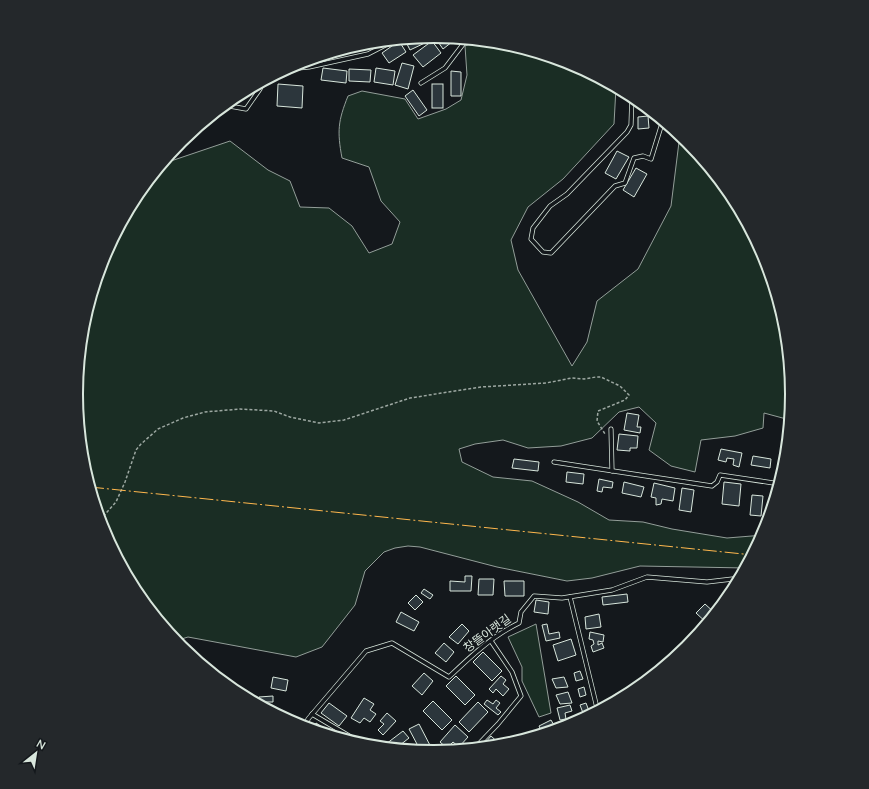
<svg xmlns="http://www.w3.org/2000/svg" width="869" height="789" font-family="Mulish,'Noto Sans KR',sans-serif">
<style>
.green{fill:#1a2d24;stroke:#939e99}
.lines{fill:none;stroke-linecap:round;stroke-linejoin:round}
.stream{stroke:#2f3f4d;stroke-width:2.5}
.building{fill:#2c363c;stroke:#d8e6dc}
.lane-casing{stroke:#d8e6dc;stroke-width:5}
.path{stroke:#9da8a2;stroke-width:1.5;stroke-dasharray:3 2;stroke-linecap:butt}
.lane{stroke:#14181c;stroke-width:3.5}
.power{stroke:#ffb74d;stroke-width:1;stroke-dasharray:14 3 2 3;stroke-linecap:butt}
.labels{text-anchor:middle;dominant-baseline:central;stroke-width:3;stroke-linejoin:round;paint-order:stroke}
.street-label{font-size:12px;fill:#d8e6dc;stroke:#14181c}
.rim{fill:none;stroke:#d8e6dc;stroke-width:2}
</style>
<rect width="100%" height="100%" fill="#14181c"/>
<g class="green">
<path d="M479 40 505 43 572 63 616 87 614 124 563 179 528 207 511 240 518 270 572 366 587 342 597 301 638 269 671 206 680 134 688 141 733 196 766 258 786 325 793 395 790 420 764 413 763 428 735 436 701 440 695 472 671 466 649 450 656 423 639 407 619 412 592 438 561 446 528 448 503 440 475 444 459 449 462 462 493 477 532 481 578 502 609 520 643 522 672 529 727 538 764 535 746 568 640 566 592 578 567 581 497 567 420 547 408 546 395 548 384 552 365 571 355 605 322 647 296 657 188 637 175 641 136 593 103 531 83 464 76 394 83 324 103 257 137 195 162 164 230 141 268 170 290 181 300 207 329 208 352 226 369 253 392 244 400 222 381 201 369 167 342 158C337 131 338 121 348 96L362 91 405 99 418 119 446 109 461 100 467 75 465 46Z"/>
<path d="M536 624 551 713 539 717 522 681V667L508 637Z"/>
</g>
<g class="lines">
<path class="stream" d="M302 62C326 62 349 52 370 42"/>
</g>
<g class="building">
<path d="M434 36H435L457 38 443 49Z"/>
<path d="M427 37 429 41 410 50 405 40Z"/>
<path d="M399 41 406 52 389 63 382 53Z"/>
<path d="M432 41 441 53 423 67 413 55Z"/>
<path d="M402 63 414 66 408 89 395 85Z"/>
<path d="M323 68 347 71 346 83 321 80Z"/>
<path d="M376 68 395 71 393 85 374 82Z"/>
<path d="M349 69 371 70 370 82 349 81Z"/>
<path d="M451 71 461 72V96H451Z"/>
<path d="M278 84 303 86 302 108 277 106Z"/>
<rect x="432" y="84" width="11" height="24"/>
<path d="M413 90 427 110 419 116 405 96Z"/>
<path d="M648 116 649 128 638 129V117Z"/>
<path d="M617 151 629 157 616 179 605 173Z"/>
<path d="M636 168 647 174 634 197 623 190Z"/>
<path d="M627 413 639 415 637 427H641L640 433 624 430Z"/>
<path d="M619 434 638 436 637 448H630V451L617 450Z"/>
<path d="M721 449 742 453 739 467 733 465 734 459 727 458 726 462 718 460Z"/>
<path d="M753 456 771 459 770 468 751 465Z"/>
<path d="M514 459 539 462 538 471 512 468Z"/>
<path d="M567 472 584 474 583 484 566 482Z"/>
<path d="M599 479 613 482 612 488 603 487 602 492 597 491Z"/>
<path d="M624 482 644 487 641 497 622 493Z"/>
<path d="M724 482 741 484 739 506 722 504Z"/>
<path d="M654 483 675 488 673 501 662 499 661 504 656 505V498L651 497Z"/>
<path d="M682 488 694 490 691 512 679 510Z"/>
<path d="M752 495 763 496 761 516 750 515Z"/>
<path d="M465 576H472L471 591H450V581L465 582Z"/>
<path d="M479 579H494L493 595H478Z"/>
<path d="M504 581H524V596H505Z"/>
<path d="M424 589 433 595 430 599 421 593Z"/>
<path d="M627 594 628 602 603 605 602 597Z"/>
<path d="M416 595 423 602 415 610 408 603Z"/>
<path d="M536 600 549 602 548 614 534 612Z"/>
<path d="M705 604 716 614 708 624 696 613Z"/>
<path d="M401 612 419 622 414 631 396 622Z"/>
<path d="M599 614 601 627 586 629 585 617Z"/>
<path d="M462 624 469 631 458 644 449 637Z"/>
<path d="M547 624 549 634 559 632 560 638 546 641 542 625Z"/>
<path d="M590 632 604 635 603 642 598 641V645L602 643 604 648 593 652 591 646 594 644 593 640 589 639Z"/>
<path d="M571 639 576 655 558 661 553 645Z"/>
<path d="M444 643 454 652 446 662 435 653Z"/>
<path d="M483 652 502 671 492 681 473 662Z"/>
<path d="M580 671 583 679 576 681 574 673Z"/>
<path d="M424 673 433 681 422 695 412 686Z"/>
<path d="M456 676 475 695 465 705 446 686Z"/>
<path d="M501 676 506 680 503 684 509 689 503 696 496 689 493 693 489 689Z"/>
<path d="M273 677 288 680 286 691 271 688Z"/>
<path d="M564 677 568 687 556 688 552 679Z"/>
<path d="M584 687 586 695 580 697 578 689Z"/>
<path d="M568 692 572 703 560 704 556 695Z"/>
<path d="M273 696V702H266V708L259 705V697Z"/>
<path d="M364 698 374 704 370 710 376 714 370 722 364 718 360 723 351 718Z"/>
<path d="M487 700 493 704 496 700 500 703 496 708 501 712 498 715 484 704Z"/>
<path d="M433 701 452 720 442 730 423 711Z"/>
<path d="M478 702 488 712 469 732 459 722Z"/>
<path d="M329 703 347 716 339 726 321 713Z"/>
<path d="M586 703 589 711 583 713 580 705Z"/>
<path d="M570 705 572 711 565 713 566 719 560 720 557 708Z"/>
<path d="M387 713 396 721 383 735 378 730 384 724 380 721Z"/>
<path d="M576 717 578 723 565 728 563 720Z"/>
<path d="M551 720 555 727 542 733 539 726Z"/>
<path d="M316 723 330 732 328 735 312 730Z"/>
<path d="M419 724 434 753 418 751 415 747 418 746 409 729Z"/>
<path d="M455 725 468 737 459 747 453 742 447 748 440 742Z"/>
<path d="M403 731 409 738 395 749H389L386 744Z"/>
<path d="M491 736 502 746 491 747 485 743Z"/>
</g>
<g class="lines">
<g class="lane-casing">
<g id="lane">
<path d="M287 69 309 67 368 54 395 40"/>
<path d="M421 83 445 68 467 39"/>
<path d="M632 95 631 125 627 132 567 194 550 206 533 228 531 239 543 252 551 253 615 186 625 183 634 158 643 156 651 159 663 120"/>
<path d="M224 105 246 109 260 89 263 82"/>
<path d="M611 429 612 471"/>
<path d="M554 462 712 486 717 482 720 475 780 484"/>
<path d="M570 597 598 712"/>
<path d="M312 714 366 746"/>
<path d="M306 728 308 719 366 651 392 643 449 677C470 657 492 636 519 623L521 612 534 596 562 598 581 595 612 590 647 577 707 582 741 578"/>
<path d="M474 749 498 724 521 696 512 672 491 641"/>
</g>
</g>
<path class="path" d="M100 520 116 502 125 482 136 450 141 444 158 429 183 418 205 412 240 409 274 411 290 417 319 423 344 420 410 398 481 387 546 383 572 378 584 379 596 377H601L620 386 629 395 625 400 598 411 597 421 605 434"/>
<use href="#lane" class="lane"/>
<path class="power" d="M90 487 753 555"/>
</g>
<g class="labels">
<g class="street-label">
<text transform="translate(487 633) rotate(-36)">창뜰아랫길</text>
</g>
</g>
<path d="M0 0H869V789H0ZM83 394a351 351 0 1 1 702 0a351 351 0 1 1-702 0Z" fill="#24282b" fill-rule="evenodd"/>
<path class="rim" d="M83 394a351 351 0 1 1 702 0a351 351 0 1 1-702 0Z"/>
<g transform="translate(36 753) rotate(30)" stroke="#14181c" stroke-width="3" paint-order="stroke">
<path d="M0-3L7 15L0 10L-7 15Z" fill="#d8e6dc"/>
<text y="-6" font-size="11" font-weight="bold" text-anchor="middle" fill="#d8e6dc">N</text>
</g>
</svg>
